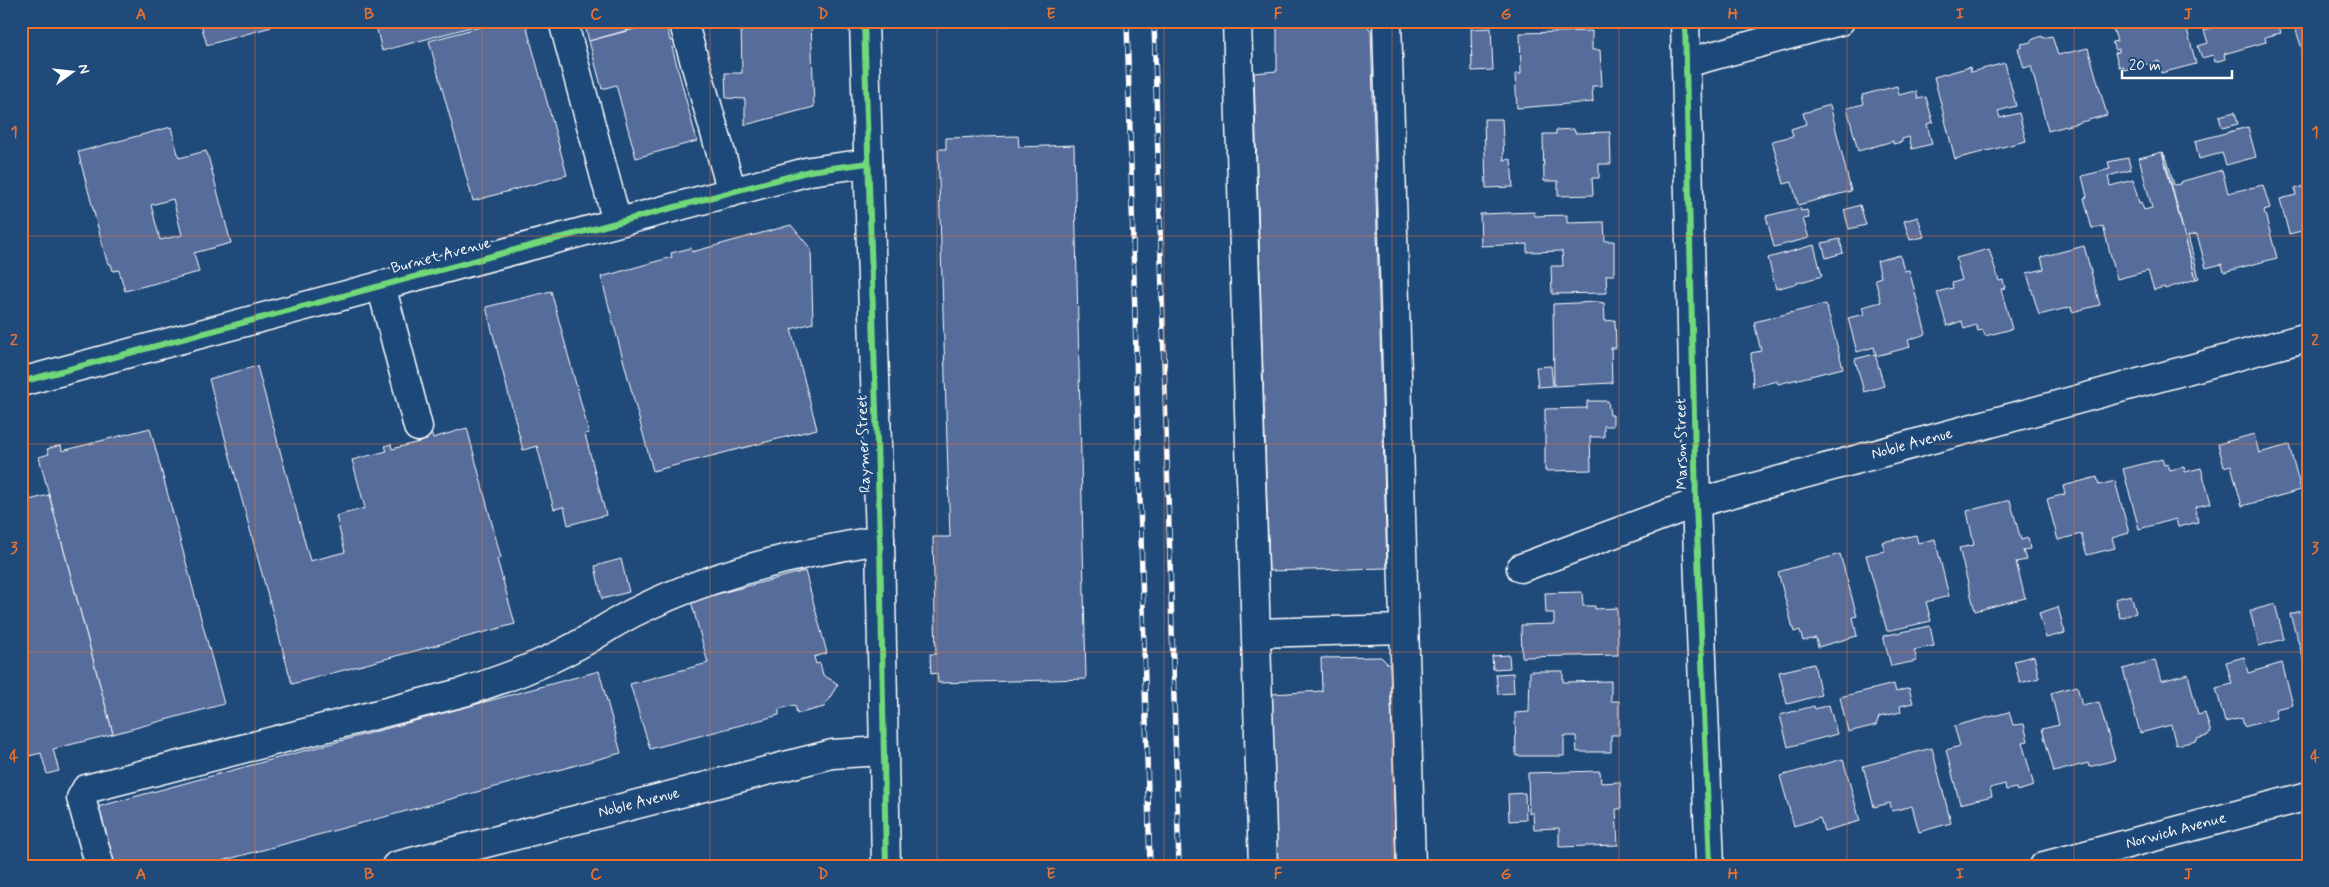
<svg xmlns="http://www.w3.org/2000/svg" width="2329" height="887" font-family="Mynerve,sans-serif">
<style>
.building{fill:#576c9b;stroke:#fff;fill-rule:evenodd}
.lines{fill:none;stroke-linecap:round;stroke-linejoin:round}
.minor-casing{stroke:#fff;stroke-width:31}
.minor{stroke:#1f4a7a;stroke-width:28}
.rail-casing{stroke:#fff;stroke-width:5.5}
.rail{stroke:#1f4a7a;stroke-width:4;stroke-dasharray:11;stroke-linecap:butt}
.cycleway-casing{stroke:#1f4a7a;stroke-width:9}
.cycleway{stroke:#71d979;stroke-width:6}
.grid{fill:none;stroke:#eb7230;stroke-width:1;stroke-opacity:0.55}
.labels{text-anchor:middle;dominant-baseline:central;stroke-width:5;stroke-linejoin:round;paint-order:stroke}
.street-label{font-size:15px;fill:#fff;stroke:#1f4a7a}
.neatline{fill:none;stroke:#eb7230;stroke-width:2}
.grid-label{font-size:16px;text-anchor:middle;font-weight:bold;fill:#eb7230}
</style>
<rect width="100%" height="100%" fill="#1f4a7a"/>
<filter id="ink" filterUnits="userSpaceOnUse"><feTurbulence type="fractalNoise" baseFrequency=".02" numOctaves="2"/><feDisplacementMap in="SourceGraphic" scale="10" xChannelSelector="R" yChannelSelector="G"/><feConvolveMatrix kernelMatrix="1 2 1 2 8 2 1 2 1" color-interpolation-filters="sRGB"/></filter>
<g filter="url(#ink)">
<g class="building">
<path d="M200 21H269L271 27 207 45Z"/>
<path d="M375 21H477L478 25 382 51Z"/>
<path d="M502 21H525L567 175 473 201 429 41Z"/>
<path d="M584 21H626L628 30 589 41Z"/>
<path d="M665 21 697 141 636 158 616 85 602 89 589 41Z"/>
<path d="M741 21H811L814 107 745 125V99L726 98 725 73H742Z"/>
<path d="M999 21H1072V23L1000 26Z"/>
<path d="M1362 21 1371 30 1387 568 1269 571 1254 73 1277 71V22Z"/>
<path d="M2138 21H2185L2196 64 2161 73 2159 61 2124 70 2123 66 2119 67 2115 53 2119 52V49L2115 50 2112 42 2117 41 2113 28Z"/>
<path d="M2214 21H2278L2281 33 2265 37 2266 42 2224 54 2225 59 2215 62 2213 55 2202 58 2198 46 2208 43 2204 30 2215 27Z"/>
<path d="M2293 21H2308V54L2304 55Z"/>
<path d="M1491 28 1493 70 1472 71 1471 29Z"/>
<path d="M1592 31V50H1600L1602 86H1592L1593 102 1517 108 1515 74H1521L1520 33Z"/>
<path d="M2042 36 2043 38 2052 36 2058 55 2088 48 2107 115 2048 131 2031 66 2024 68 2018 48 2022 47 2021 44 2031 42V40Z"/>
<path d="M2005 63 2016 106 1998 111 2000 118 2019 113 2026 141 1955 159 1934 77 1970 67 1971 72Z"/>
<path d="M1897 86 1899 95 1916 91 1918 99 1926 97 1933 122 1927 124 1932 144 1912 149 1909 137 1902 139V142L1893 144V141L1858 151 1847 108 1864 104 1862 95Z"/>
<path d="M1830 105 1851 191 1798 205 1792 182 1784 184 1772 141 1793 136 1791 129 1806 124 1803 113Z"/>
<path d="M2235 112 2238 124 2222 128 2219 116Z"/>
<path d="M1484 119H1502L1504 160 1511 159 1513 187 1486 188Z"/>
<path d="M171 127 179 158 206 151 208 156 231 243 194 253 199 272 125 291 119 270 113 271 111 264H108L106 258 78 152ZM173 199 182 235 160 240 151 205Z"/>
<path d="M2248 127 2256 157 2226 165 2222 153 2199 159 2195 141Z"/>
<path d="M1574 129 1575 133 1610 132 1611 164H1599V178H1592L1593 195 1558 196V181H1544L1543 134H1556V130Z"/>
<path d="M1018 136 1019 147 1074 145 1086 679 938 683 937 673 931 674 930 654H936L933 537H950L938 149H946V138Z"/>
<path d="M2162 152 2196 279 2165 289 2164 287 2154 290 2148 271 2117 279 2103 226 2092 229 2084 198 2087 197 2082 176 2110 169 2108 162 2128 158 2131 170 2108 176 2110 186 2133 180 2139 203 2141 202 2144 210 2152 208 2139 158Z"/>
<path d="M2163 152 2164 156H2166L2174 185 2180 184V182L2222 170 2228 193 2263 185 2270 208 2264 210 2277 258 2224 272 2222 264 2206 268 2197 234 2188 236 2199 278 2196 279Z"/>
<path d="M2308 185V235L2306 230 2289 234 2280 199 2296 195 2295 189Z"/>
<path d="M1860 205 1866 225 1849 229 1844 210Z"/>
<path d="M1800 208 1801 211 1807 210 1809 218 1803 219 1809 238 1774 247 1766 216Z"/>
<path d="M1534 212 1535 216 1567 215V223L1604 222 1605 241H1614V275H1606L1607 293 1552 294 1551 266H1563L1562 251 1527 252V244L1481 246 1480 214Z"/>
<path d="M1918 217 1924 237 1910 240 1904 221Z"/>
<path d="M791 225 811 249 813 323 791 329 817 429 653 471 601 277 672 257 671 253 691 248 692 252Z"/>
<path d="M1840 239 1843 253 1826 258 1822 243Z"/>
<path d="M1814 245 1822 276 1776 289 1768 258Z"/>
<path d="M2084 246 2100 305 2072 312 2071 307 2039 315 2027 273 2044 269 2041 257Z"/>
<path d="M1989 249 1999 281 2003 280 2005 288 2001 289 2012 329 1985 336 1983 330 1978 331 1976 325 1964 329 1962 321 1947 326 1937 292 1953 288 1952 283 1962 280 1956 258Z"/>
<path d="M1900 255 1904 271 1909 270 1926 334 1908 340 1910 347 1876 356 1874 347 1857 352 1848 318 1864 314 1862 307 1881 302 1875 279 1881 277 1877 261Z"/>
<path d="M551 291 589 433 585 434 606 515 568 525 564 507 554 509 537 446 523 450 486 307Z"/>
<path d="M1598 302 1604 303 1605 321 1615 320 1616 348H1611L1612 383 1554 386 1553 304Z"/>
<path d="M1826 304 1843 368 1778 384 1777 381 1753 387 1751 353 1761 351 1754 322Z"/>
<path d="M1875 354 1884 386 1864 392 1855 359Z"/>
<path d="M257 366 310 561 345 552 336 516 365 508 352 460 387 451 385 446 391 444 392 449 427 440 426 435 431 433 433 438 467 428 501 558 497 559 515 624 292 684 209 379Z"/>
<path d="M1551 366 1553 386 1538 387 1536 367Z"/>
<path d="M1587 401H1608L1610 415H1613V426H1604V437H1590L1591 470 1545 471V409L1587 408Z"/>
<path d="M150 428 224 704 113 734 39 457 49 454 47 449 61 445 62 451Z"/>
<path d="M2254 434 2259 453 2289 445 2301 490 2242 506 2231 465 2224 467 2218 444Z"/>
<path d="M2162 459 2164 465 2168 464 2170 470 2184 467 2185 472 2201 468 2211 503 2195 507 2198 522 2178 527 2176 519 2139 529 2123 469Z"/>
<path d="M2097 477 2099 485 2115 481 2129 533 2112 538 2115 548 2087 555 2081 534 2058 540 2047 499 2065 494 2063 486Z"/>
<path d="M49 495 113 734 53 749 59 771 47 774 41 753 21 758V502Z"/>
<path d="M2010 500 2021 540 2028 538 2030 549 2023 550 2026 560 2016 562 2025 598 1975 611 1959 548 1974 545 1967 511Z"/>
<path d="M1916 535 1918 543 1935 539 1949 596 1926 602 1931 621 1887 631 1866 555 1885 551 1882 542Z"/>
<path d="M1840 554 1857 616 1853 617 1857 636 1818 647 1816 638 1803 641 1800 630 1794 632 1778 572Z"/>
<path d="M621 559 629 592 602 599 595 566Z"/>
<path d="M805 571 827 653 814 657 816 664 820 663 823 675 838 684 824 707 797 714 795 705 779 709V715L650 749 630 684 708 663 691 601Z"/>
<path d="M1582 592 1583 606H1595V609L1617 608 1618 655 1522 657 1521 625 1554 624V613H1546L1545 593Z"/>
<path d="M2131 595 2136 613 2120 618 2115 599Z"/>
<path d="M2275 604 2284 639 2259 646 2250 611Z"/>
<path d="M2058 607 2065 633 2046 638 2039 613Z"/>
<path d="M2308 609V674L2290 614Z"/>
<path d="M1930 626 1934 646 1914 650 1917 661 1891 666 1883 636Z"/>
<path d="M1509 655 1510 668 1493 669 1492 656Z"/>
<path d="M2034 656 2039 678 2020 683 2014 661Z"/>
<path d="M1381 657 1390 666 1396 866H1277L1272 694 1322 691 1321 658Z"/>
<path d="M2244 657 2248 673 2282 663 2293 705 2275 709 2277 718 2244 727 2242 718 2225 722 2216 688 2232 684 2226 662Z"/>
<path d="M2155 660 2161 681 2188 674 2198 715 2205 713 2211 733 2207 735V736L2197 739V741L2176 745 2171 725 2140 733 2123 669Z"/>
<path d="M1814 664 1821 695 1787 704 1779 672Z"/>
<path d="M599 671 621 753 203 866H113L97 807Z"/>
<path d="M1530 671H1563V682L1611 681V701H1619V735H1611V752H1577L1576 736H1564V756H1516L1515 713 1529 712Z"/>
<path d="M1513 673 1514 693 1498 694 1496 674Z"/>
<path d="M1894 684 1896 692 1909 688 1913 703 1900 706 1901 712 1879 717 1876 725 1848 732 1840 697Z"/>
<path d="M2077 686 2082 706 2099 702 2115 760 2089 767 2088 763 2054 772 2042 729 2059 725 2051 693Z"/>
<path d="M1829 705 1837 734 1788 747 1780 715 1814 706 1815 709Z"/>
<path d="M2009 712 2013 725 2024 724 2028 741 2022 742 2034 786 2017 791 2016 788 2006 790 2005 784 1990 788 1992 796 1960 804 1946 750 1960 746 1954 726Z"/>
<path d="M1932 748 1951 823 1919 832 1912 806 1892 811 1890 803 1874 807 1863 766Z"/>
<path d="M1843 759 1860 821 1824 831 1820 818 1794 826 1780 776Z"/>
<path d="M1600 771 1601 783 1620 782 1621 809H1616L1618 845 1559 847V828L1534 829 1533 813H1529L1528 773Z"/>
<path d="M1525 793 1526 820 1509 821 1508 794Z"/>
</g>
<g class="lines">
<g class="minor-casing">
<g id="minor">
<path d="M563 21 617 222"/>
<path d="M683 21 732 192"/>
<path d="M864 21 880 540 886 866"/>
<path d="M1237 21 1263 866"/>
<path d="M1387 21 1411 866"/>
<path d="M1685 21 1696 503 1710 866"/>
<path d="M1686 63 1840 21"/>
<path d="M381 285 418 427"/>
<path d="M21 382 810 171 868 163"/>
<path d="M1521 568 1696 503 2308 337"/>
<path d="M1257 633 1404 629"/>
<path d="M100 866 81 798 86 789 464 692C503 679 540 666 576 646 597 635 617 620 639 610 713 573 799 553 880 540"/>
<path d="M396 866 832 754 884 751"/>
<path d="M2044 866 2308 796"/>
</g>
</g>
<use href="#minor" class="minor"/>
<g class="rail-casing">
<g id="rail">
<path d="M1127 21 1150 866"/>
<path d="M1154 21 1179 866"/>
</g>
</g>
<use href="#rail" class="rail"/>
<g class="cycleway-casing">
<g id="cycleway">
<path d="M864 21 880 540 886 866"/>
<path d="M1685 21 1696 503 1710 866"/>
<path d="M21 382 810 171 868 163"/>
</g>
</g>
<use href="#cycleway" class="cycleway"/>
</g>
</g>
<path class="grid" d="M255 21V866M482 21V866M710 21V866M937 21V866M1164 21V866M1392 21V866M1619 21V866M1847 21V866M2074 21V866M21 236H2308M21 444H2308M21 652H2308"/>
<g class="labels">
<g class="street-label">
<text transform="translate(441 256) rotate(-15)">Burnet Avenue</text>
<text transform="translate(864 444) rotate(-92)">Raymer Street</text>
<text transform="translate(1682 444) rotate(-91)">Marson Street</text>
<text transform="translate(1912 444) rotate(-15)">Noble Avenue</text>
<text transform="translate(639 803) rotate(-14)">Noble Avenue</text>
<text transform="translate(2176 831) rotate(-15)">Norwich Avenue</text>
</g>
</g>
<rect width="2329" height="887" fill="none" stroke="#1f4a7a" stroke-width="55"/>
<g transform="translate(72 72) rotate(75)" stroke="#1f4a7a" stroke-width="4" paint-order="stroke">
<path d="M0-4L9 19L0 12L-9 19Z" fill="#ffffff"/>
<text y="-8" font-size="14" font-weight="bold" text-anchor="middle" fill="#ffffff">N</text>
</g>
<path d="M2122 70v8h110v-8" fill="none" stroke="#ffffff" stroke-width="2.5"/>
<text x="2129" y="70" font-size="15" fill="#ffffff" stroke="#1f4a7a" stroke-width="4" paint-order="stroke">20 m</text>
<rect x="28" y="28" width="2274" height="832" class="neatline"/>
<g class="grid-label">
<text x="141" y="19">A</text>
<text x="369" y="19">B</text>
<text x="596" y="19">C</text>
<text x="823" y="19">D</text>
<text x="1051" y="19">E</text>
<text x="1278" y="19">F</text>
<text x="1506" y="19">G</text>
<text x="1733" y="19">H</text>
<text x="1960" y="19">I</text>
<text x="2188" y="19">J</text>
<text x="14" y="137">1</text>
<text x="2315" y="137">1</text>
<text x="14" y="345">2</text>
<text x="2315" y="345">2</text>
<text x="14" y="553">3</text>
<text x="2315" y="553">3</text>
<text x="14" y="761">4</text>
<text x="2315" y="761">4</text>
<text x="141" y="879">A</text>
<text x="369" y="879">B</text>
<text x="596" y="879">C</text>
<text x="823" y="879">D</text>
<text x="1051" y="879">E</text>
<text x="1278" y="879">F</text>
<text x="1506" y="879">G</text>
<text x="1733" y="879">H</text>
<text x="1960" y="879">I</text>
<text x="2188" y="879">J</text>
</g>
</svg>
